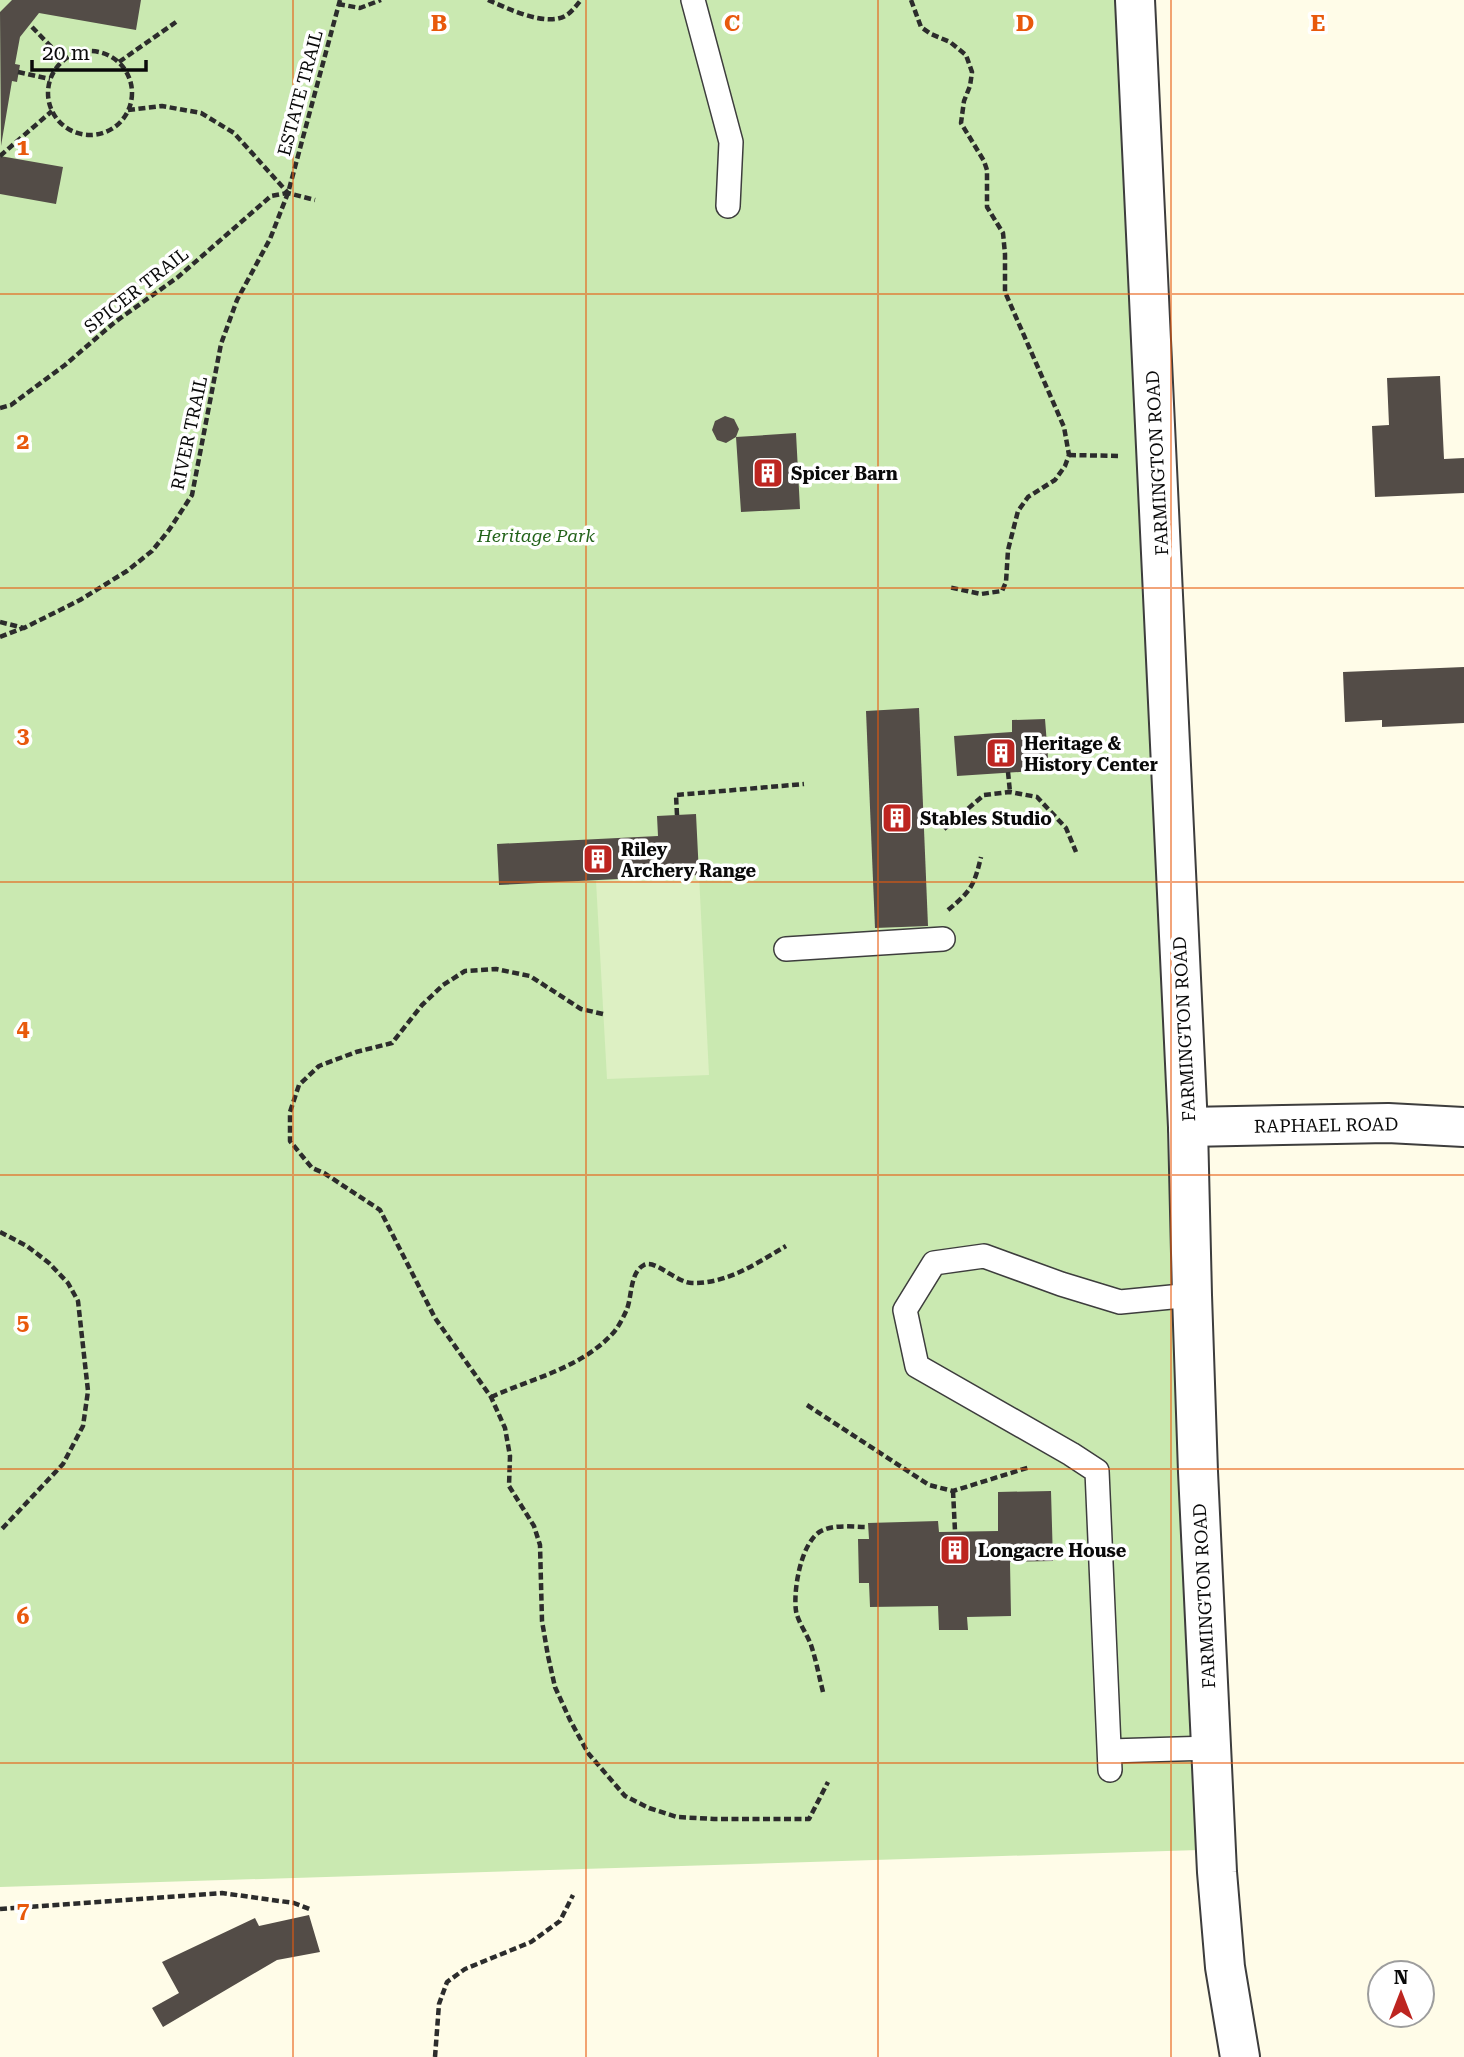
<svg xmlns="http://www.w3.org/2000/svg" width="1464" height="2057" font-family="'Roboto Serif',serif">
<style>
.green{fill:#cae9b1}
.pitch{fill:#ddf0c3}
.building{fill:#534c47}
.lines{fill:none;stroke-linecap:round;stroke-linejoin:round}
.service-casing{stroke:#3d3d3d;stroke-width:26}
.minor-casing{stroke:#3d3d3d;stroke-width:42}
.tertiary-casing{stroke:#3d3d3d;stroke-width:42}
.path{stroke:#2c2c2c;stroke-width:4.5;stroke-dasharray:7 3.5;stroke-linecap:butt}
.service{stroke:#fff;stroke-width:23}
.minor{stroke:#fff;stroke-width:38}
.tertiary{stroke:#fff;stroke-width:38}
.grid{fill:none;stroke:#e8590c;stroke-width:2;stroke-opacity:0.55}
.labels{text-anchor:middle;dominant-baseline:central;stroke-width:7;stroke-linejoin:round;paint-order:stroke}
.street-label{font-size:18px;fill:#0a0a0a;stroke:#fff}
.poi-label{font-size:18px;font-weight:bold;fill:#0a0a0a;stroke:#fff;text-anchor:start}
.park-label{font-size:18px;font-style:italic;fill:#23631a;stroke:#fff}
.grid-label{font-size:23px;text-anchor:middle;font-weight:bold;fill:#e8590c;stroke:#fff;stroke-width:7;stroke-linejoin:round;paint-order:stroke}
</style>
<rect width="100%" height="100%" fill="#fffce8"/>
<path class="green" d="M0 0H1126L1199 1850 0 1887Z"/>
<path class="pitch" d="M699 875 709 1075 607 1079 596 881Z"/>
<g class="building">
<path d="M12 0H141L136 30 39 13 20 37 15 64 20 65 17 82 12 81 1 146 0 12Z"/>
<path d="M0 156 63 167 56 204 0 194Z"/>
<path d="M1440 376 1444 459 1464 458V493L1375 497 1372 426 1389 425 1387 378Z"/>
<path d="M725 416 734 419 739 429 736 437 796 433 800 509 741 512 736 437 726 443 717 440 712 430 715 421Z"/>
<path d="M1464 667V723L1382 727V720L1345 722 1343 672Z"/>
<path d="M919 708 928 926 875 928 866 711Z"/>
<path d="M1045 719 1049 770 957 776 954 736 1012 732V720Z"/>
<path d="M696 814 699 875 499 885 497 844 658 836 657 816Z"/>
<path d="M1051 1491 1053 1561 1010 1562 1011 1616 967 1617 968 1630H939L938 1606 870 1607 869 1583H859L858 1539H869L868 1523 938 1521 939 1532 998 1531V1492Z"/>
<path d="M309 1915 320 1952 277 1960 163 2027 152 2008 179 1993 162 1962 255 1918 259 1926Z"/>
</g>
<g class="lines">
<g class="service-casing">
<g id="service">
<path d="M693 0 731 142 728 206"/>
<path d="M786 949 943 939"/>
<path d="M1110 1751 1211 1748"/>
<path d="M1110 1770 1097 1471 1071 1454 917 1366 905 1310 934 1263 984 1256 1061 1284 1120 1302 1192 1295"/>
</g>
</g>
<g class="minor-casing">
<path id="minor" d="M1188 1127 1388 1123 1464 1127"/>
</g>
<g class="tertiary-casing">
<path id="tertiary" d="M1135 0 1188 1127 1192 1295 1198 1472 1217 1872 1225 1967 1240 2057"/>
</g>
<g class="path">
<path d="M488 0C507 8 545 27 565 16 571 13 576 6 581 0"/>
<path d="M911 0 921 27 931 34 950 42 966 55 972 72 970 86 964 101 961 123 984 161 987 170V207L1003 233 1005 254V292L1064 427 1069 455 1065 466 1055 480 1028 497 1018 511 1008 550 1006 582 1002 591 981 594 948 587"/>
<path d="M338 4 360 8 381 0"/>
<path d="M32 27 63 59"/>
<circle cx="90" cy="93" r="42"/>
<path d="M119 62 176 22"/>
<path d="M18 72 50 79"/>
<path d="M128 110 162 106 201 113 234 133 288 193 315 200"/>
<path d="M0 156 52 111"/>
<path d="M0 408 11 405 65 365 115 322 178 277 271 196 287 193"/>
<path d="M1069 455 1120 456"/>
<path d="M0 622 24 628 80 600 127 571 152 551 169 530 192 495 221 344 237 300 270 239 288 193 340 0"/>
<path d="M0 637 23 628"/>
<path d="M1008 772 1010 792"/>
<path d="M677 815 676 795 804 784"/>
<path d="M944 829 984 795 1010 792 1037 797 1066 828 1076 852"/>
<path d="M948 910C971 891 974 886 981 857"/>
<path d="M603 1014 581 1009 530 976 496 969 465 971 443 985 422 1005 392 1043 356 1052 319 1066 299 1085 290 1112V1141L312 1168 324 1173 380 1210 435 1318 491 1397 505 1428 510 1456 509 1486 534 1526 540 1545 542 1621 548 1656 555 1687 570 1720 588 1753 625 1796 649 1808 677 1817 714 1819H809L828 1782"/>
<path d="M0 1232 27 1246 49 1263 68 1283 78 1301 88 1391 83 1426 63 1464 0 1531"/>
<path d="M491 1397C533 1378 582 1368 614 1332 619 1326 624 1316 627 1309 632 1296 630 1272 644 1265 655 1259 677 1283 692 1283 727 1284 757 1263 786 1246"/>
<path d="M807 1405 929 1485 953 1491 1030 1467"/>
<path d="M953 1491 955 1531"/>
<path d="M823 1692C819 1676 816 1660 811 1645 807 1634 798 1622 796 1611 793 1590 801 1542 821 1531 835 1524 853 1527 868 1527"/>
<path d="M0 1909 222 1893 294 1903 312 1910"/>
<path d="M435 2057 439 2004 447 1982 465 1969 531 1942 560 1921 573 1895"/>
</g>
<use href="#service" class="service"/>
<use href="#minor" class="minor"/>
<use href="#tertiary" class="tertiary"/>
</g>
<path class="grid" d="M293 0V2057M586 0V2057M878 0V2057M1171 0V2057M0 294H1464M0 588H1464M0 882H1464M0 1175H1464M0 1469H1464M0 1763H1464"/>
<defs>
<g id="building-square" transform="scale(1.575)"><rect x="-9" y="-9" width="18" height="18" rx="4" fill="#bd2520" stroke="#fff"/><path d="M-4-6H4V6H1V3H-1V6H-4ZM-2.5-4.3h1.7v1.8h-1.7ZM.8-4.3h1.7v1.8H.8ZM-2.5-1h1.7V.8h-1.7ZM.8-1h1.7V.8H.8Z" fill="#fff"/></g>
</defs>
<g fill-rule="evenodd">
<use href="#building-square" x="768" y="473"/>
<use href="#building-square" x="1001" y="753"/>
<use href="#building-square" x="897" y="818"/>
<use href="#building-square" x="598" y="859"/>
<use href="#building-square" x="955" y="1550"/>
</g>
<g class="labels">
<g class="street-label">
<text transform="translate(300 93) rotate(-75)">ESTATE TRAIL</text>
<text transform="translate(136 290) rotate(-38)">SPICER TRAIL</text>
<text transform="translate(189 433) rotate(-78)">RIVER TRAIL</text>
<text transform="translate(1157 463) rotate(-93)">FARMINGTON ROAD</text>
<text transform="translate(1184 1029) rotate(-93)">FARMINGTON ROAD</text>
<text transform="translate(1326 1125) rotate(-1)">RAPHAEL ROAD</text>
<text transform="translate(1204 1596) rotate(-93)">FARMINGTON ROAD</text>
</g>
<g class="poi-label">
<text x="791" y="473">Spicer Barn</text>
<text x="1024" y="743">Heritage &amp;<tspan x="1024" dy="21">History Center</tspan></text>
<text x="920" y="818">Stables Studio</text>
<text x="621" y="849">Riley<tspan x="621" dy="21">Archery Range</tspan></text>
<text x="978" y="1550">Longacre House</text>
</g>
<g class="park-label">
<text x="536" y="535">Heritage Park</text>
</g>
</g>
<g class="grid-label">
<text x="439" y="31">B</text>
<text x="732" y="31">C</text>
<text x="1025" y="31">D</text>
<text x="1318" y="31">E</text>
<text x="23" y="155">1</text>
<text x="23" y="449">2</text>
<text x="23" y="743">3</text>
<text x="23" y="1036">4</text>
<text x="23" y="1330">5</text>
<text x="23" y="1624">6</text>
<text x="23" y="1918">7</text>
</g>
<g transform="translate(1401 1994)"><circle r="33" fill="#ffffff" stroke="#9d9d9d" stroke-width="2"/>
<path d="M0-5L12 26L0 18L-12 26Z" fill="#bd2520"/>
<text y="-10" font-size="19" font-weight="bold" text-anchor="middle" fill="#0a0a0a">N</text>
</g>
<path d="M32 60v10h114v-10" fill="none" stroke="#0a0a0a" stroke-width="3.5"/>
<text x="42" y="60" font-size="21" fill="#0a0a0a" stroke="#ffffff" stroke-width="5" paint-order="stroke">20 m</text>
</svg>
